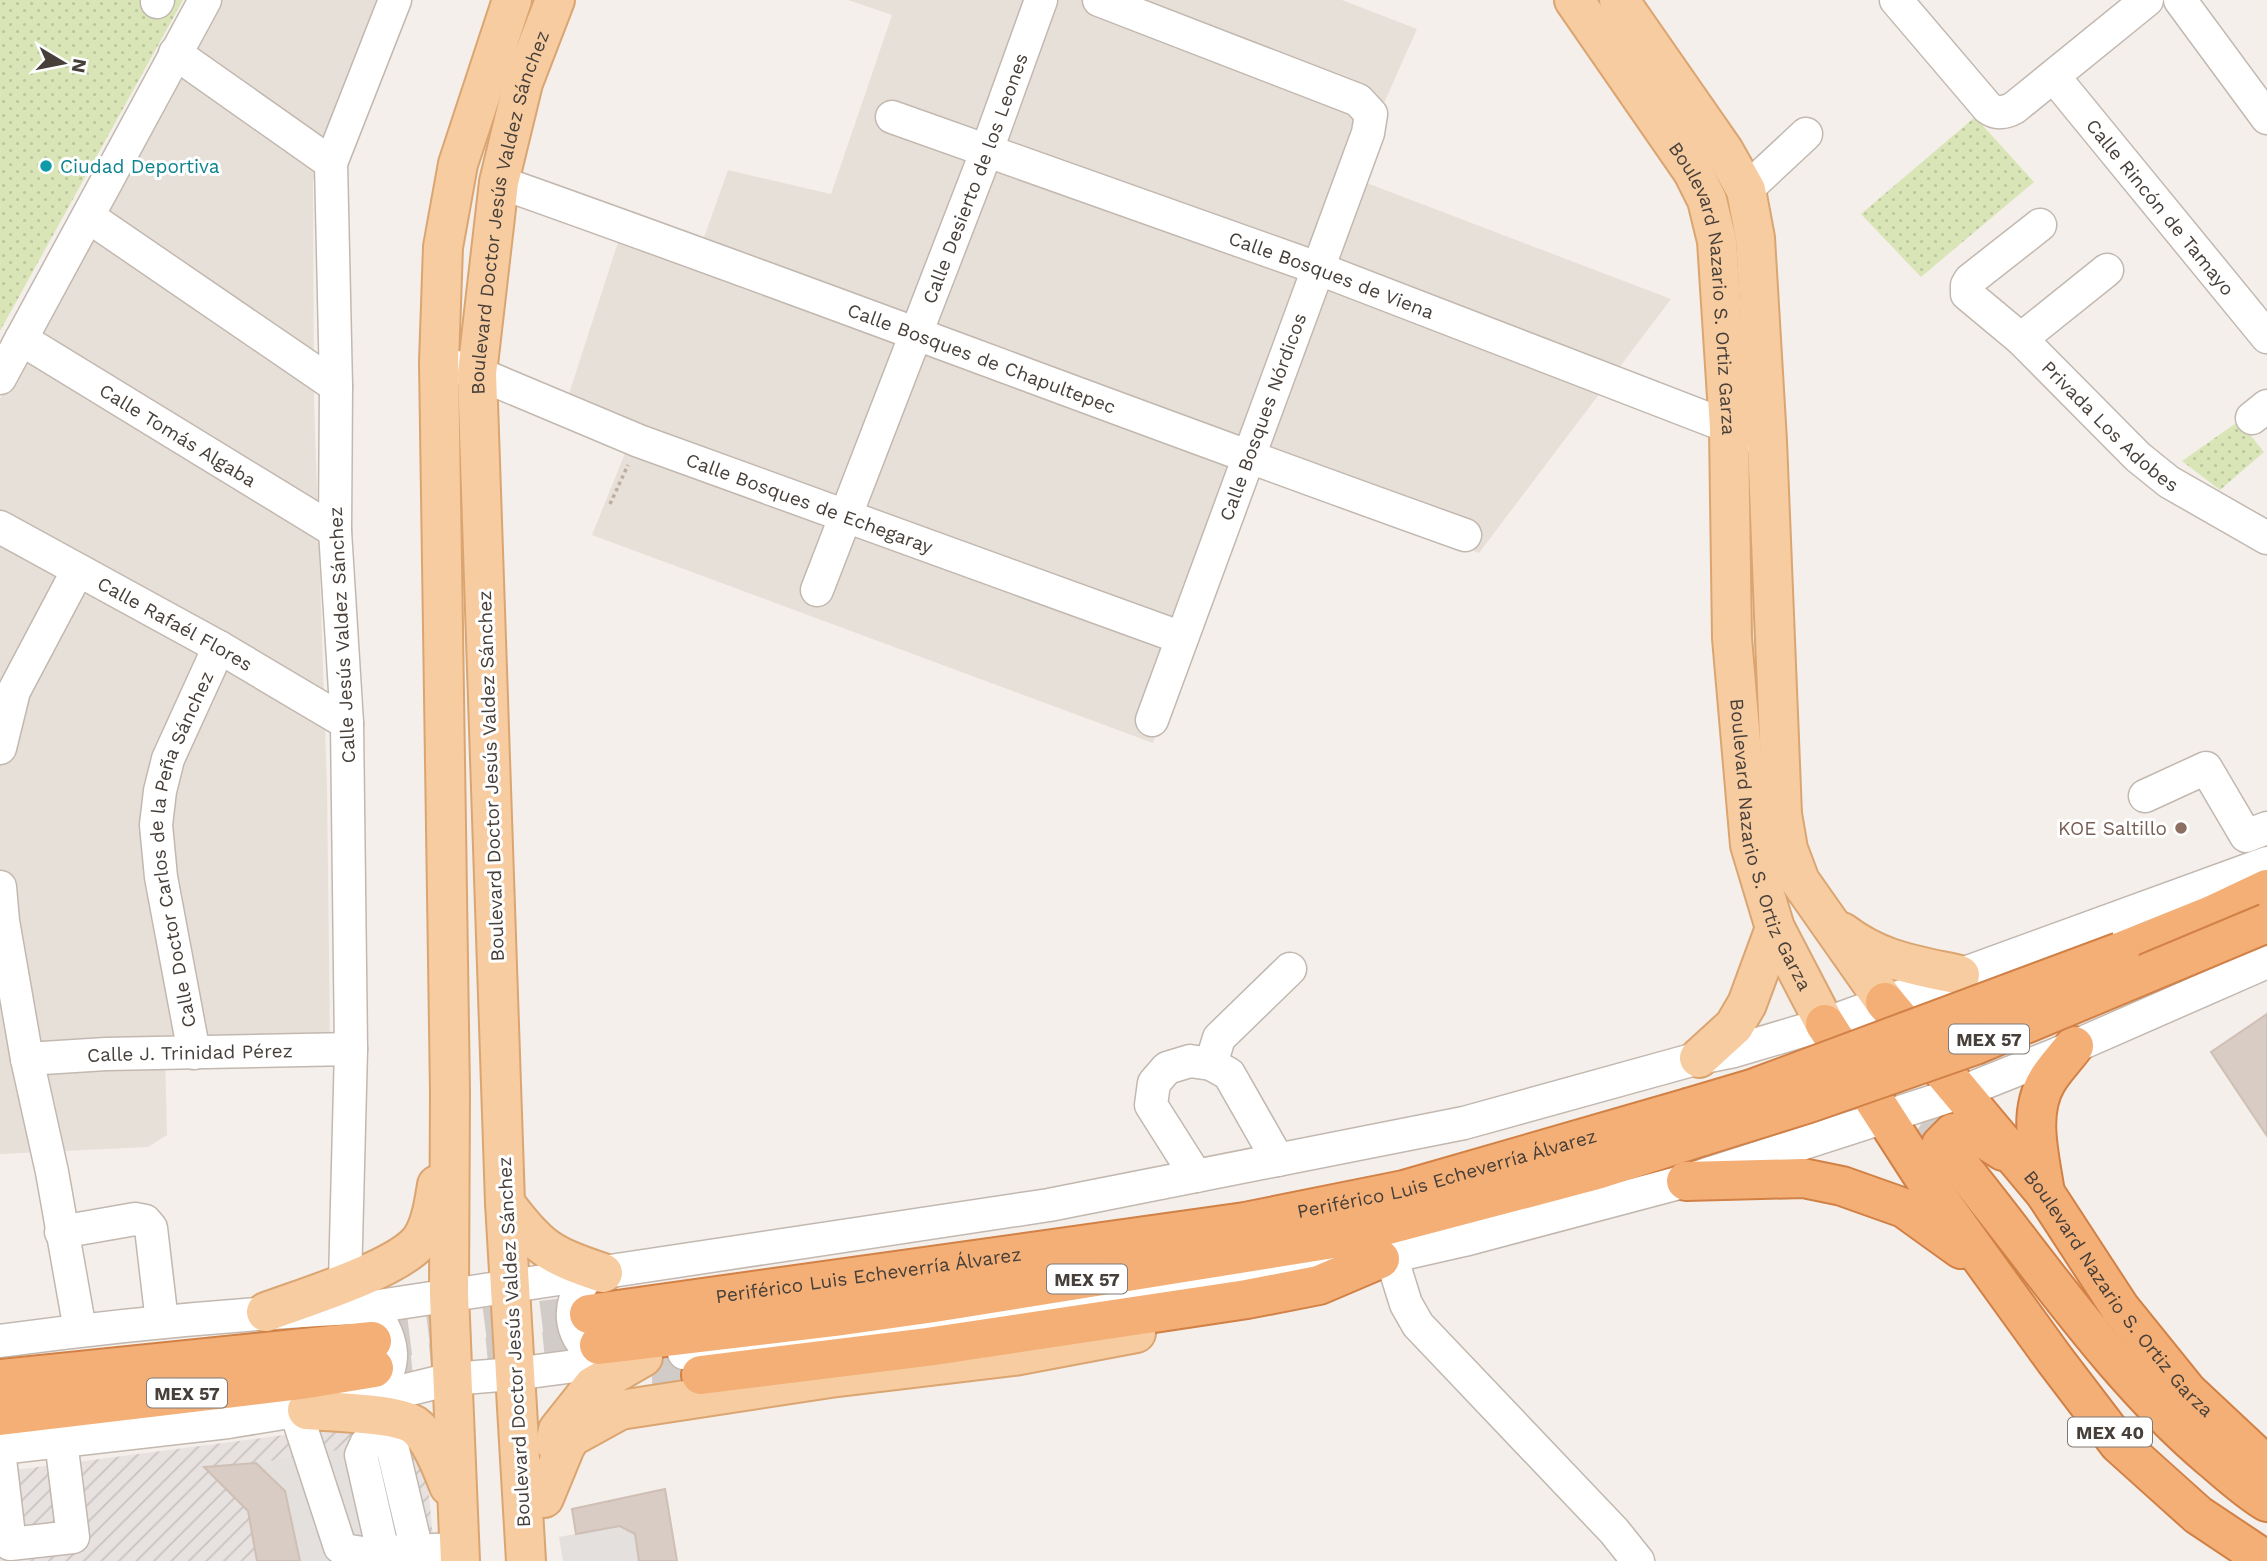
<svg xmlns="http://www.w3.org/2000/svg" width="2267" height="1561" font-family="'Work Sans',sans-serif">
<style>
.residential{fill:#e7e0d9}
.industrial{fill:url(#industrial-furrows)}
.grass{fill:url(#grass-dots)}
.parking{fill:#e3e0de}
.building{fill:#d8ccc4;stroke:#cfbfb4;stroke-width:2}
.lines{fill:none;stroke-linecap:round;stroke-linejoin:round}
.highway-tunnel{stroke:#d1ccc7;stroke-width:38;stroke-dasharray:38 19;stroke-linecap:butt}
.minor-casing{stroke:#c2b8b0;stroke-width:35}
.major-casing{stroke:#dba571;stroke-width:42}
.highway-casing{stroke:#d28146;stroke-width:42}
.path{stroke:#bfaea0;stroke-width:3.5;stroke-dasharray:3.5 3.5;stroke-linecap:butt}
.minor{stroke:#fff;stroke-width:32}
.major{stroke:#f7cca1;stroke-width:38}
.highway{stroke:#f3af76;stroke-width:38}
.highway-bridge-casing{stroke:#d28146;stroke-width:42;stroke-linecap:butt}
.highway-bridge{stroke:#f3af76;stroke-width:38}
.culture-dot{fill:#0f9aa8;stroke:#fff;stroke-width:2.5}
.education-dot{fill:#8d6e63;stroke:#fff;stroke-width:2.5}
.labels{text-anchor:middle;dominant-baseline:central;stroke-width:6;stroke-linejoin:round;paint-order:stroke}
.shield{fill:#fff;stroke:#7e7974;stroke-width:2}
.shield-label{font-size:18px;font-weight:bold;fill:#473f39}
.culture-label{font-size:19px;fill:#0d838f;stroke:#fff;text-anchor:start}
.street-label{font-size:19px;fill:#473f39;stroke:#fff}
.education-label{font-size:19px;fill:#785e54;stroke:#fff;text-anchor:end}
</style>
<defs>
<pattern id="industrial-furrows" width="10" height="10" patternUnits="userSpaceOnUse" patternTransform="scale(1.75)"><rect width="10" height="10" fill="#e7e1df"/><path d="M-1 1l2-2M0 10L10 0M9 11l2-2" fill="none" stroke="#c8c2c0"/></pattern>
<pattern id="grass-dots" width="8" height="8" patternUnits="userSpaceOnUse" patternTransform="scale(1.75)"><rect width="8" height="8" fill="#dae5b7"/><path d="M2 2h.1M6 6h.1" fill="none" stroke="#bcc69e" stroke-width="1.8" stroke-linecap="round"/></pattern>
</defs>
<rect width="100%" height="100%" fill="#f4efea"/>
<g class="residential">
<path d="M214 0H400L313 180 314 399 327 786 330 1042 165 1051 167 1135 148 1147 0 1154V399Z"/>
<path d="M848 0H1342L1417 29 1351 177 1671 299 1479 553 1243 472 1153 743 592 535 634 431 566 403 621 233 695 263 728 170 831 194 892 15Z"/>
</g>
<path class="industrial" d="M422 1417 435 1561H0V1472Z"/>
<g class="grass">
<path d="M0 0H183L0 331Z"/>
<path d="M1975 117 2034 182 1921 277 1861 214Z"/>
<path d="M2239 421 2264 452 2220 490 2182 461Z"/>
</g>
<g class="parking">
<path d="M401 1440 422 1561H300L285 1491 256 1463Z"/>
<path d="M620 1526 635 1534 639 1561H563L559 1537Z"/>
</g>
<g class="building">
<path d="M2267 1014V1136L2211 1052Z"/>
<path d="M256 1463 285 1491 300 1561H257L248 1511 204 1467Z"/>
<path d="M665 1489 677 1561H639L635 1534 620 1526 576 1534 572 1509Z"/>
</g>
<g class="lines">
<g class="highway-tunnel">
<path d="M1870 1099 1891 1107 1928 1131 1962 1168"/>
<path d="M372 1341 589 1314"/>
<path d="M374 1368 599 1345"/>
<path d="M595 1380 701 1375"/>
</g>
<g class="minor-casing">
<g id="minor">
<path d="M1099 0 1358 100 1371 114 1368 133 1152 720"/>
<path d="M1896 0 1988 108C1996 114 2005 113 2014 108L2147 0"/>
<path d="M2180 0 2267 118"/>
<path d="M157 2 158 0"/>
<path d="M175 53 331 163"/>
<path id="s1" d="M2054 77 2267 337"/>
<path id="s2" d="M892 117 1317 268 1750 435"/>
<path id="s3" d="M499 182C822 296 1142 420 1465 535"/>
<path d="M1746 190 1806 134"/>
<path d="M89 217 336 386"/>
<path id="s4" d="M2040 225 1970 280 1967 285V294L2021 339 2138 457 2169 482 2267 538"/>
<path id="s5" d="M21 339 335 531"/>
<path d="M2021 339 2107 270"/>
<path id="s6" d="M457 367 477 373 639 441 1182 638"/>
<path d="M0 378 205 0"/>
<path d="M2252 418 2267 406"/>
<path id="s7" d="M0 527 219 647 347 723"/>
<path id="s8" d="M817 590 987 150 1041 0"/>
<path d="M0 748 14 691 78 570"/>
<path d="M2145 796 2206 768 2246 836 2267 828"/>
<path d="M0 887 3 921 27 1059 52 1172 80 1330"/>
<path id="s9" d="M194 1053 161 877 156 825 160 791 168 759 219 647"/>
<path id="s10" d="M27 1059 106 1054 351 1049"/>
<path d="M1211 1064 1219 1038 1290 969"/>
<path d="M1196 1176 1151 1105 1154 1083 1167 1068 1190 1061 1211 1064 1229 1074 1278 1160"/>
<path d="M61 1232 135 1219 145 1221 151 1228 162 1322"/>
<path d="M1391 1256 1406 1304 1418 1325 1614 1531 1638 1561"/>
<path d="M588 1275C563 1309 569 1339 604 1363"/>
<path d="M345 1282 351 1049 347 723 335 531 336 386 331 163 395 0"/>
<path d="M374 1310C395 1345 398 1363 375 1397"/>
<path d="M0 1341C124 1324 248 1313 372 1307L1049 1205 1464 1123 1699 1058 1734 1051 1825 1024 2267 863"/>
<path d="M684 1353 890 1332 1100 1298 1380 1259 1464 1240 1686 1181 1959 1093 2057 1054 2267 962"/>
<path d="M296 1412 340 1547 350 1551 362 1553 458 1549"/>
<path d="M0 1448 228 1422 374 1398 451 1379 514 1374 636 1358"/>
<path d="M0 1459 10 1544 73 1537 61 1441"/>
<path d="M383 1552 361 1455 366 1444 378 1439 387 1442 393 1450 417 1551"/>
</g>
</g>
<g class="major-casing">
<g id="major">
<path id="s11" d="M1574 0 1693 172 1707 200 1717 241 1729 428 1732 638 1750 845 1775 928 1825 1024"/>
<path d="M1619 0 1724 151 1746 190 1755 238 1767 441 1782 814 1788 849 1800 881 1885 1002"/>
<path d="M1842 932C1880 961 1914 965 1960 975"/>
<path d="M1699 1058 1734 1026 1747 1004 1775 928"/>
<path d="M505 1203C539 1249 550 1255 603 1273"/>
<path d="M266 1312C304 1298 395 1270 419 1242 431 1227 434 1203 437 1185"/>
<path d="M307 1410C331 1412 395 1413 414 1425 431 1437 442 1468 449 1486"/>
<path d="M555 1443 558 1430 593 1386 643 1357"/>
<path d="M544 1498 565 1447 571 1437 620 1410 830 1378 1014 1356 1136 1333"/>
<path d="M460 1561 449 1294 450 1093 439 362 443 247 458 164 512 0"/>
<path id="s12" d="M526 1561 505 1203 477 373 499 182 523 83 555 0"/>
</g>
</g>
<g class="highway-casing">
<g id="highway">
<path d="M2120 952 2212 915 2267 889"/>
<path id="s13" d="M1885 1002 2045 1193 2120 1308 2187 1391 2267 1466"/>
<path d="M1825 1024 1932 1190 2055 1360 2119 1444 2198 1515 2267 1561"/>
<path d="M1962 1168C2042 1267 2115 1377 2212 1459 2230 1474 2247 1490 2267 1502"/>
<path d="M1686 1181 1803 1178 1842 1186 1904 1208 1961 1249"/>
<path d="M1932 1190 1941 1145 1953 1133 1973 1132 2003 1151"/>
<path d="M2045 1193C2040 1158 2027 1114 2047 1081 2054 1069 2065 1058 2074 1046"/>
<path id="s14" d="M589 1314 1245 1222 1404 1190 1688 1108"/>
<path d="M599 1345 835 1317 934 1303 1339 1238 1597 1170 1703 1136"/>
<path d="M701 1375 927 1347 1247 1299 1319 1285 1380 1259"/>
<path d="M0 1379 372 1341"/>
<path d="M0 1416 301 1380 374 1368"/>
</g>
</g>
<path class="path" d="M610 504 628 465"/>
<use href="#minor" class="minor"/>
<use href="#major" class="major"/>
<use href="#highway" class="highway"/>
<g class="highway-bridge-casing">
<g id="highway-bridge">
<path d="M1688 1108 1752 1089 2120 952"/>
<path d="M1703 1136 1809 1103 1975 1045 2267 923"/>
</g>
</g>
<use href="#highway-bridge" class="highway-bridge"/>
</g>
<circle class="culture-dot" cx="46" cy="166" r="7"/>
<circle class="education-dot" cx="2181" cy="828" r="7"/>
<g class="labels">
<g class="shield">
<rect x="1949" y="1024.5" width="80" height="29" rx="5"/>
<rect x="1047" y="1264.5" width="80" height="29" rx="5"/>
<rect x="147" y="1378.5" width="80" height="29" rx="5"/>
<rect x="2068" y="1417.5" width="84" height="29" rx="5"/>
</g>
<g class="shield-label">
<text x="1989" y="1039">MEX 57</text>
<text x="1087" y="1279">MEX 57</text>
<text x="187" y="1393">MEX 57</text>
<text x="2110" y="1432">MEX 40</text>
</g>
<g class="culture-label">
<text x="60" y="166">Ciudad Deportiva</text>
</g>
<g class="street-label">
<text stroke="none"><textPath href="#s8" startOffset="441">Calle Desierto de los Leones</textPath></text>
<text stroke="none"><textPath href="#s1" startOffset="168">Calle Rincón de Tamayo</textPath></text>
<text stroke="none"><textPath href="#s12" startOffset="1353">Boulevard Doctor Jesús Valdez Sánchez</textPath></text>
<text stroke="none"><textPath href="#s2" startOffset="467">Calle Bosques de Viena</textPath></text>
<text stroke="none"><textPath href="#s11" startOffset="326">Boulevard Nazario S. Ortiz Garza</textPath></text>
<text stroke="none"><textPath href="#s3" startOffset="514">Calle Bosques de Chapultepec</textPath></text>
<text transform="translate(1263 417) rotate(-70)">Calle Bosques Nórdicos</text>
<text stroke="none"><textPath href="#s4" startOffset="299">Privada Los Adobes</textPath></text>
<text stroke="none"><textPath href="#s5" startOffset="184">Calle Tomás Algaba</textPath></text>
<text stroke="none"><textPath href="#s6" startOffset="378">Calle Bosques de Echegaray</textPath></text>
<text stroke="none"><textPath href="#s7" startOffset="200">Calle Rafaél Flores</textPath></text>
<text transform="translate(342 635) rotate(-93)">Calle Jesús Valdez Sánchez</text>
<text transform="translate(491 776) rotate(-92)">Boulevard Doctor Jesús Valdez Sánchez</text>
<text stroke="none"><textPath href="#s11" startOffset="892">Boulevard Nazario S. Ortiz Garza</textPath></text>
<text stroke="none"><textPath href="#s9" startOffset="210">Calle Doctor Carlos de la Peña Sánchez</textPath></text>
<text stroke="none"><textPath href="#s10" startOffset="163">Calle J. Trinidad Pérez</textPath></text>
<text stroke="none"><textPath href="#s14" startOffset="870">Periférico Luis Echeverría Álvarez</textPath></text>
<text stroke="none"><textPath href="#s14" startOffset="282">Periférico Luis Echeverría Álvarez</textPath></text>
<text stroke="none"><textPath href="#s13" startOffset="374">Boulevard Nazario S. Ortiz Garza</textPath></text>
<text transform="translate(514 1342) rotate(-93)">Boulevard Doctor Jesús Valdez Sánchez</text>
</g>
<g class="education-label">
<text x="2167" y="828">KOE Saltillo</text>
</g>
</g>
<g transform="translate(63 63) rotate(100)" stroke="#ffffff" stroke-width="5" paint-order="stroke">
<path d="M0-5L12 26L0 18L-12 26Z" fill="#473f39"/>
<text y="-10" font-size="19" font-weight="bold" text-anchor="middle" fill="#473f39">N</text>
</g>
</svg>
